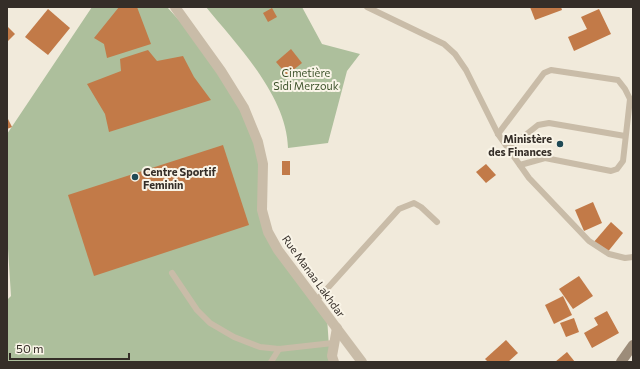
<svg xmlns="http://www.w3.org/2000/svg" width="640" height="369" font-family="Commissioner,sans-serif">
<style>
.green{fill:#adbf9c}
.building{fill:#c27a48}
.lines{fill:none;stroke-linecap:round;stroke-linejoin:round}
.lane{stroke:#c9bca8;stroke-width:6}
.street{stroke:#c9bca8;stroke-width:10}
.secondary{stroke:#9c8c79;stroke-width:10}
.poi-dot{fill:#1f4955;stroke:#f9f4e7;stroke-width:1.5}
.labels{text-anchor:middle;dominant-baseline:central;stroke-width:4;stroke-linejoin:round;paint-order:stroke}
.park-label{font-size:11px;fill:#3e532c;stroke:#f9f4e7}
.poi-label{font-size:11px;font-weight:bold;fill:#352e28;stroke:#f9f4e7;text-anchor:end}
.street-label{font-size:11px;fill:#352e28;stroke:#f9f4e7}
</style>
<rect width="100%" height="100%" fill="#f1eadb"/>
<g class="green">
<path d="M92 7H167L220 65 259 138 270 242 327 317 330 362H7V300L11 296 7 233V134Z"/>
<path d="M206 7H302L322 44 360 54 347 71 328 143 288 148C287 96 237 45 206 7Z"/>
</g>
<g class="building">
<path d="M119 7H137L151 44 107 58 104 44 94 38Z"/>
<path d="M530 7H561L562 10 535 20Z"/>
<path d="M272 8 277 17 268 22 263 13Z"/>
<path d="M48 9 70 28 48 55 25 37Z"/>
<path d="M599 9 611 34 574 51 568 37 587 29 581 17Z"/>
<path d="M7 26 15 34 7 42Z"/>
<path d="M291 49 302 63 287 75 276 62Z"/>
<path d="M148 50 157 61 183 56 194 77 211 100 109 132 105 114 87 84 121 71 120 59Z"/>
<path d="M7 117 12 127 7 129Z"/>
<path d="M223 145 249 225 94 276 68 195Z"/>
<rect x="282" y="161" width="8" height="14"/>
<path d="M486 164 496 175 486 183 476 172Z"/>
<path d="M593 202 602 223 584 231 575 210Z"/>
<path d="M611 222 623 233 606 254 593 243Z"/>
<path d="M579 276 593 296 573 309 559 289Z"/>
<path d="M563 296 572 315 554 324 545 305Z"/>
<path d="M607 311 619 333 592 348 584 333 598 325 594 318Z"/>
<path d="M574 318 579 332 566 337 560 323Z"/>
<path d="M506 340 518 353 508 362H488L485 359Z"/>
<path d="M567 352 575 362H555Z"/>
</g>
<g class="lines">
<g class="lane">
<path d="M367 7 444 44 455 54 466 70 498 134 529 178 589 241 609 254 625 258 633 257"/>
<path d="M498 134 544 73 551 70 618 80 625 89 630 99 623 161 617 169 611 171 545 158 520 165"/>
<path d="M508 149 538 125 549 123 625 136"/>
<path d="M172 273 197 310 210 323 234 337 260 347 279 349 333 343"/>
<path d="M316 301 399 209 414 203 421 207 437 222"/>
<path d="M271 362 279 349"/>
</g>
<g class="street">
<path d="M175 7 221 71 244 108 258 142 263 164 262 210 268 232 278 250 362 362"/>
<path d="M334 362 332 356 337 328"/>
</g>
<path class="secondary" d="M621 362 633 345"/>
</g>
<g class="poi-dot">
<circle cx="560" cy="144" r="4"/>
<circle cx="135" cy="177" r="4"/>
</g>
<g class="labels">
<g class="park-label">
<text x="306" y="72">Cimetière<tspan x="306" dy="13">Sidi Merzouk</tspan></text>
</g>
<g class="poi-label">
<text x="552" y="138">Ministère<tspan x="552" dy="13">des Finances</tspan></text>
<text x="143" y="171" text-anchor="start">Centre Sportif<tspan x="143" dy="13">Feminin</tspan></text>
</g>
<g class="street-label">
<text transform="translate(314 276) rotate(54)">Rue Manaa Lakhdar</text>
</g>
</g>
<rect width="640" height="369" fill="none" stroke="#352e28" stroke-width="16"/>
<path d="M10 353v6h119v-6" fill="none" stroke="#352e28" stroke-width="2"/>
<text x="16" y="353" font-size="12" fill="#352e28" stroke="#f9f4e7" stroke-width="3" paint-order="stroke">50 m</text>
</svg>
